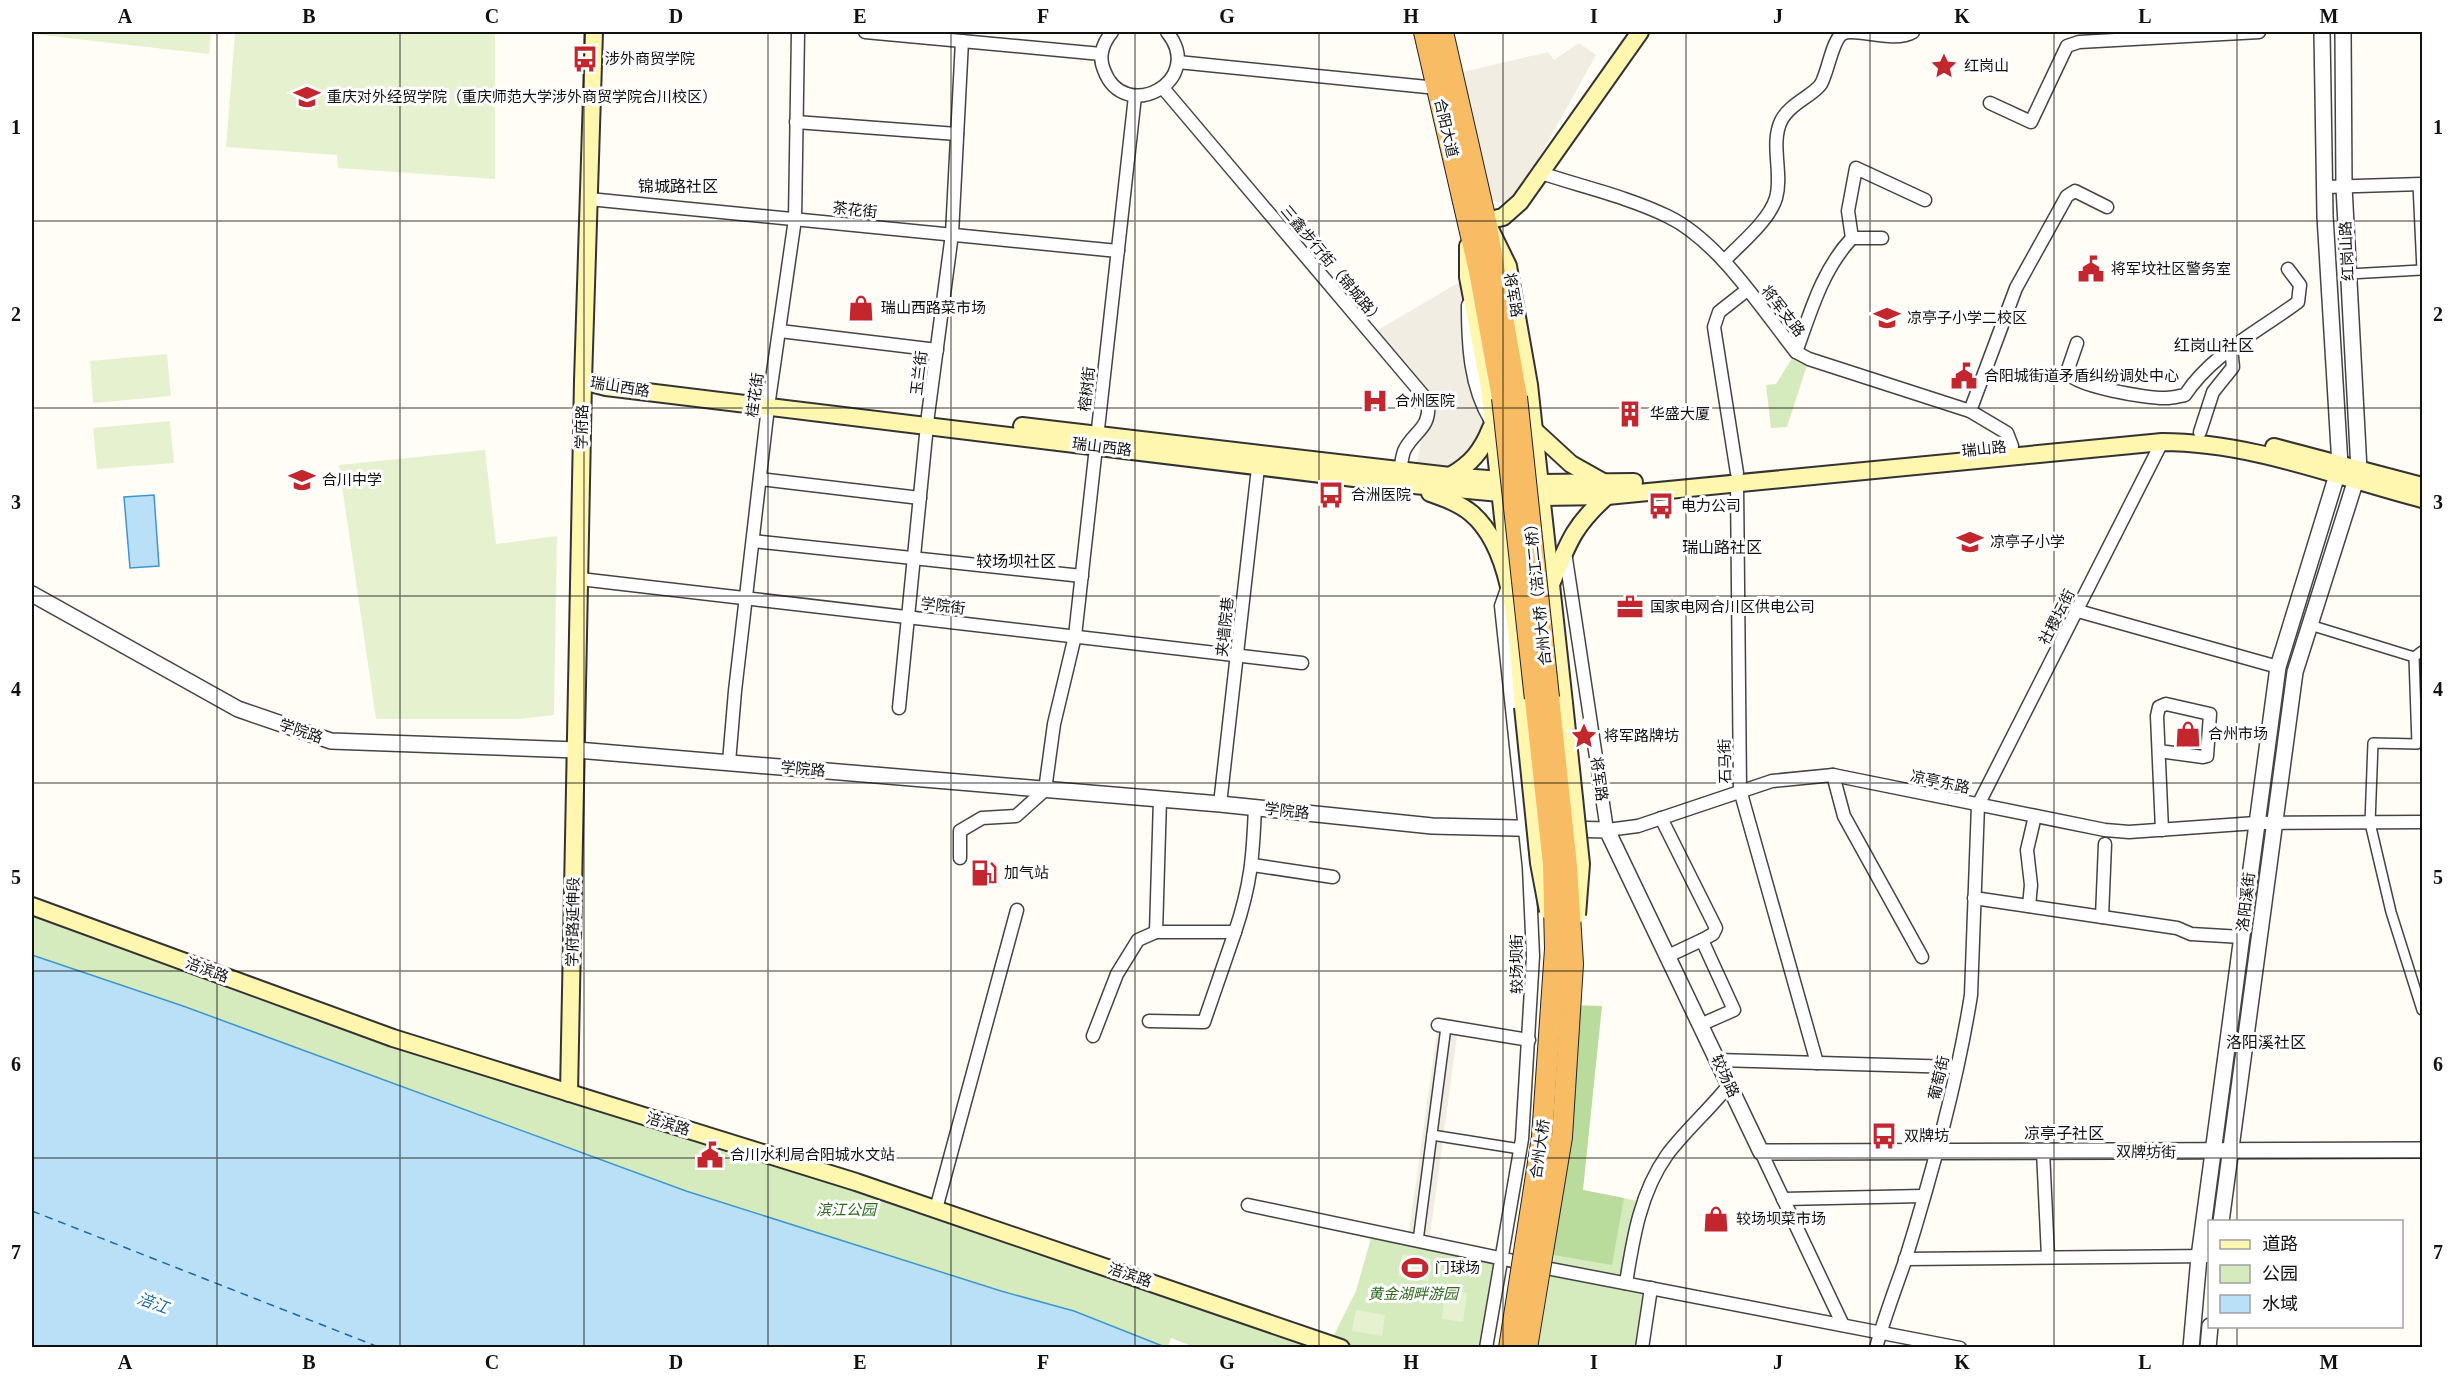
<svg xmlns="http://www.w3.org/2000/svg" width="2454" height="1379" font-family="'Times New Roman','Noto Sans SC',serif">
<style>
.green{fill:#d5ebbd}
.forest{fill:#b9dc9c}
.pitch{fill:#e6f2cf}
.plaza{fill:#f1ede2}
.water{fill:#b9e0f7;stroke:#3f96cf;stroke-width:1.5}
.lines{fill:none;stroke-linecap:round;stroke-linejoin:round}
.ferry{stroke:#1768a6;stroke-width:1.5;stroke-dasharray:8 6;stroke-linecap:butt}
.pedestrian-casing{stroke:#444;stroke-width:12}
.minor-casing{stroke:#444;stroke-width:15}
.tertiary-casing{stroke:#444;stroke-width:18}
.secondary-casing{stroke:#333;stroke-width:20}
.trunk-casing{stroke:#222;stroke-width:22}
.pedestrian{stroke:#fff;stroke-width:9}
.minor{stroke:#fff;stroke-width:12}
.tertiary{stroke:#fff;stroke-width:15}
.secondary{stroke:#fff6b0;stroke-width:16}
.trunk{stroke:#f7bc64;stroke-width:20}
.secondary-bridge-casing{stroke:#333;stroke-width:20;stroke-linecap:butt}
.trunk-bridge-casing{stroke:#222;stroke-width:22;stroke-linecap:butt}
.secondary-bridge{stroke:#fff6b0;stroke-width:16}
.trunk-bridge{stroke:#f7bc64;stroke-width:20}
.grid{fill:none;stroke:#111;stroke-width:1.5;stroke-opacity:0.55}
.labels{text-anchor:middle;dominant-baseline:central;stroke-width:6;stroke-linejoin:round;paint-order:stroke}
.poi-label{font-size:15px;fill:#111;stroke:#fff;text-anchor:start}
.street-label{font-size:15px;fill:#111;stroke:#fff}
.park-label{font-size:15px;font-style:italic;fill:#2f6b1f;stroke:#fff}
.neighbourhood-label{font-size:16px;fill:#111;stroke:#fff}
.water-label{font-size:16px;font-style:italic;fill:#1768a6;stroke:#fff}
.neatline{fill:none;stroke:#111;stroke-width:2}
.grid-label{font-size:20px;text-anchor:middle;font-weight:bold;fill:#111}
</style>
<rect width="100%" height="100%" fill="#fffdf5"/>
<g class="green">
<path d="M1796 352 1809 359 1787 427 1771 428 1766 385 1776 384Z"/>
<path d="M32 906 393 1038 1330 1343 1356 1291 1373 1231 1502 1258 1486 1347 1197 1348 1171 1338 1168 1347H1165L1074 1311 1001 1291 686 1191 183 1006 32 955Z"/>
<path d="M1566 1187 1643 1202 1626 1283 1651 1288 1642 1347 1538 1348Z"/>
</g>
<path class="forest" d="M1571 1005 1602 1006 1583 1190 1624 1198 1612 1265 1542 1253Z"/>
<g class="pitch">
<path d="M32 32H211L209 54 32 34Z"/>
<path d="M235 32H495V179L338 168 337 155 226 147Z"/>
<path d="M167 354 171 396 93 403 90 361Z"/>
<path d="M170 421 174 463 97 469 93 428Z"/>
<path d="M485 450 496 544 557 536 554 715 518 719H376L339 465Z"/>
<path d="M1402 1254 1431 1259 1428 1281 1398 1276Z"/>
<path d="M1445 1290 1467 1293 1463 1322 1442 1319Z"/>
<path d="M1356 1310 1385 1315 1382 1336 1352 1331Z"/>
</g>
<g class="plaza">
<path d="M1579 43 1596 55 1530 174 1509 203 1496 202 1486 196 1458 73 1548 52 1554 60Z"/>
<path d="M1468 277 1493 425 1450 476 1417 463 1428 401 1371 334Z"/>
<path d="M1438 1025 1458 1029 1429 1243 1408 1239Z"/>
</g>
<g class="water">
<path d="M154 495 159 566 130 568 124 497Z"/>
<path d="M32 955 183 1006 686 1191 1001 1291 1074 1311 1165 1347H32Z"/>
</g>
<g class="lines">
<path class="ferry" d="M32 1211 381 1348"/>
<g class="pedestrian-casing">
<g id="pedestrian">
<path d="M2418 184 2422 270"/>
<path d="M2349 274 2421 270"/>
<path d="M2310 625 2414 657"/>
<path d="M2422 651 2414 657 2417 744 2373 743 2370 823 2391 912 2422 1010"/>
<path d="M1432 1135 1520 1149"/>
<path d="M1418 1241 1446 1027"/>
</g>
</g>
<g class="minor-casing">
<g id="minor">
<path d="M865 32 1101 54"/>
<path d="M1112 32C1103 43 1098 56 1104 70 1124 125 1207 81 1167 32"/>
<path d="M1178 62 1437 88"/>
<path d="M1163 88 1428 401C1431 430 1414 430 1404 451 1402 457 1401 465 1400 471"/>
<path d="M1990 103 2031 122 2067 46 2079 42 2259 32"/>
<path d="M796 122 957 134"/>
<path d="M1541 173C1583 187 1628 197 1667 216 1718 240 1761 308 1796 352L1809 359 1970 411 2007 433 2012 446"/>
<path d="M2325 187 2422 184"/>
<path d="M589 199 1118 251"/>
<path d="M1852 238H1882"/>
<path d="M1724 261C1741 243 1769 221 1776 198 1783 174 1770 144 1781 121 1789 104 1814 95 1821 84 1828 72 1832 41 1842 34 1853 26 1893 44 1913 32"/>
<path d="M1468 305C1468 345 1470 387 1491 421"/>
<path d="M780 331 937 350"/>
<path d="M2077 343 2067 372C2072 386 2150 399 2166 398 2173 398 2179 396 2185 395 2212 354 2259 331 2298 302L2300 285 2288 269"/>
<path d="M1796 352C1811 311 1822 270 1852 238L1848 211 1856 168 1925 200"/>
<path d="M1970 411 2016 288 2067 196 2075 191 2107 207"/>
<path d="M2200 432 2213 392 2233 367 2231 348"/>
<path d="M1737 473 1714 327 1719 312 1747 290"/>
<path d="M760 479 920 498"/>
<path d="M1737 484 1740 790 1817 1063"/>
<path d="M753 541 1082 576"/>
<path d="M1565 552 1607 830 1638 826 1772 781 1833 775 2105 830 2129 832 2256 823 2422 822"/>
<path d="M580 579 1302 663"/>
<path d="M2078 611 2278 667"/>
<path d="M899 708 928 415 952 234 962 41"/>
<path d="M2159 751 2203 757 2207 756 2210 714 2166 704 2159 707 2157 716 2162 830"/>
<path d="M729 762 735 691 768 407 795 219 798 32"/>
<path d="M1833 775 1844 816 1922 957"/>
<path d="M1160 799 1156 932H1235C1251 884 1253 857 1255 807"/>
<path d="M1220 804 1259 459"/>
<path d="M1661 818 1716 928 1713 934 1702 940"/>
<path d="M960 858V831L982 818 1016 816 1045 790 1054 724 1075 636 1135 96"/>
<path d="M1253 865 1333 877"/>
<path d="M1974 898 2177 928 2191 934 2242 937"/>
<path d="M2029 906 2031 885 2027 850 2035 816"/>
<path d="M2102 917 2105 844"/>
<path d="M1668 956 1702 940 1734 1010 1700 1025"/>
<path d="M1149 1021 1204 1022 1235 932"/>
<path d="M1438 1025 1529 1040"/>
<path d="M1093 1036 1117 974 1138 940 1156 932"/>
<path d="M1717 1060 1956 1067"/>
<path d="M2043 1151 2048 1257"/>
<path d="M1761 1152 1842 1323"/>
<path d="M1783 1199 1923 1196"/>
<path d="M1248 1205 1551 1269 1960 1348"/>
<path d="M936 1209 1017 910"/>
<path d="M1905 1259 2210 1256"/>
<path d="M1626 1283C1633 1239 1640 1193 1667 1155 1684 1132 1710 1109 1729 1085"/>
<path d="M1486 1348 1522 1139 1533 956 1529 867 1501 606 1508 586"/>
<path d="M1642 1348 1651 1288"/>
<path d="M1876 1348C1884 1318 1895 1290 1905 1261 1932 1174 1957 1084 1971 995L1978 805 2162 442"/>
</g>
</g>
<g class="tertiary-casing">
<g id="tertiary">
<path d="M32 594 238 709 331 741 577 750 1220 804 1432 826 1607 830 1761 1152 2422 1150"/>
<path d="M2221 1222 2295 672 2359 470 2344 187 2343 32"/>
<path d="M2191 1348 2199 1257 2278 667 2340 465 2325 216 2322 32"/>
<path d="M2208 1348 2210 1326"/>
</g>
</g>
<g class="secondary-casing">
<g id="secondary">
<path d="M1468 246V277L1489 388 1510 582"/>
<path d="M583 381 606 387 1403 484 1542 497 1607 496 2162 442C2251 442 2337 477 2422 499"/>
<path d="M1022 426 1450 476 1540 483 1634 482"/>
<path d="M1534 430 1571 464 1603 482"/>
<path d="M2274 447 2422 486"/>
<path d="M1450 476C1471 464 1482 451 1491 428"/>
<path d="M1430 493C1444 498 1459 503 1471 513 1518 552 1517 651 1523 707"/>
<path d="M1552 582C1568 543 1574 525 1607 496"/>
<path d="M1564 703 1529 385 1508 266 1486 221 1503 217 1520 202 1640 32"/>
<path d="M32 906 393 1038 856 1182 1341 1348"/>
<path d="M569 1093 583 381 594 32"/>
</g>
</g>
<g class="trunk-casing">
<g id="trunk">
<path d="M1424 32 1479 271 1502 398"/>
<path d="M1443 32 1486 221 1517 397"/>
</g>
</g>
<use href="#pedestrian" class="pedestrian"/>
<use href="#minor" class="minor"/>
<use href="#tertiary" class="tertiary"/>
<use href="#secondary" class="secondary"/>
<use href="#trunk" class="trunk"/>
<g class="secondary-bridge-casing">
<g id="secondary-bridge">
<path d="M1564 703 1581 864 1577 915"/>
<path d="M1523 707 1539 863 1548 911"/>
</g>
</g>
<g class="trunk-bridge-casing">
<g id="trunk-bridge">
<path d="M1517 397 1567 866 1573 964 1562 1137 1527 1348"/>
<path d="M1502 398 1553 864 1555 949 1542 1137 1509 1348"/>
</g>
</g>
<use href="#secondary-bridge" class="secondary-bridge"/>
<use href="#trunk-bridge" class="trunk-bridge"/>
</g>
<path class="grid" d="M217 32V1348M400 32V1348M584 32V1348M768 32V1348M951 32V1348M1135 32V1348M1319 32V1348M1503 32V1348M1686 32V1348M1870 32V1348M2054 32V1348M2237 32V1222M32 221H2422M32 408H2422M32 596H2422M32 783H2422M32 971H2422M32 1158H2422M2237 1326V1348"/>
<defs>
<g id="bus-bare" transform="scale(2.07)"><path d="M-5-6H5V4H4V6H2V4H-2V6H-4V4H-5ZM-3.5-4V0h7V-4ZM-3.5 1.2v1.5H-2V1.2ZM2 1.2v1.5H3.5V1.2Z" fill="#c4262e" stroke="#fff" stroke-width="2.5" paint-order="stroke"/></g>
<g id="sight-bare" transform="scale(2.07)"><path d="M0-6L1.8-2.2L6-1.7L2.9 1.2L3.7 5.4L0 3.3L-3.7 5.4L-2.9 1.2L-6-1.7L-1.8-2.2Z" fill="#c4262e" stroke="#fff" stroke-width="2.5" paint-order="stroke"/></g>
<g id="university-bare" transform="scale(2.07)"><path d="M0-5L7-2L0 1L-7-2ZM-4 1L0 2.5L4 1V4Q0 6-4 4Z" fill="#c4262e" stroke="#fff" stroke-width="2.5" paint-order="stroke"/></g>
<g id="civic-bare" transform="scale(2.07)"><path d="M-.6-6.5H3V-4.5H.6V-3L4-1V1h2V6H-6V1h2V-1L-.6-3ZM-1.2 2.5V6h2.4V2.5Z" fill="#c4262e" stroke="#fff" stroke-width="2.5" paint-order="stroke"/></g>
<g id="shop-bare" transform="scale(2.07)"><path d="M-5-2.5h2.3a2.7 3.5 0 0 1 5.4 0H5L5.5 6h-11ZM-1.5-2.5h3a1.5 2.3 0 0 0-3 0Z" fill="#c4262e" stroke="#fff" stroke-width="2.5" paint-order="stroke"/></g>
<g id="school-bare" transform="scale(2.07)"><path d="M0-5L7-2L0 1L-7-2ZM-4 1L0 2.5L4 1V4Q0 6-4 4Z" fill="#c4262e" stroke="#fff" stroke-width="2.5" paint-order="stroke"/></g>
<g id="hospital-bare" transform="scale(2.07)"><path d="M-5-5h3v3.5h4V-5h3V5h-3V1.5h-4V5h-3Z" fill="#c4262e" stroke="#fff" stroke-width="2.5" paint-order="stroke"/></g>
<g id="building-bare" transform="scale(2.07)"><path d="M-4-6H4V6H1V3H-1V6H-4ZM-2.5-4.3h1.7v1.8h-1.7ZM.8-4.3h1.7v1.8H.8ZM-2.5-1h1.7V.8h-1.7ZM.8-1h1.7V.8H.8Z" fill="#c4262e" stroke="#fff" stroke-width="2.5" paint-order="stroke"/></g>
<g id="office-bare" transform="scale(2.07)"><path d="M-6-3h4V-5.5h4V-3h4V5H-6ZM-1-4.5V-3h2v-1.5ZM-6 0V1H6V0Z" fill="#c4262e" stroke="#fff" stroke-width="2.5" paint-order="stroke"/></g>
<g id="fuel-bare" transform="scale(2.07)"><path d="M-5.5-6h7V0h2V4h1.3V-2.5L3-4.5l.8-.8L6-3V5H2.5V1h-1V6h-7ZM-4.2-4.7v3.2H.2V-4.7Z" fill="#c4262e" stroke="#fff" stroke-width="2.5" paint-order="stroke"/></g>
<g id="stadium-bare" transform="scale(2.07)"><path d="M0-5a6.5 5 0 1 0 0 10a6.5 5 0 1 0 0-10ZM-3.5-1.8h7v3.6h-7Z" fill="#c4262e" stroke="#fff" stroke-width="2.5" paint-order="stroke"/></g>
</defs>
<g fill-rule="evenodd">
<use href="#bus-bare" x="585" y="59"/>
<use href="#sight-bare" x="1944" y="66"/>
<use href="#university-bare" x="307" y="97"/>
<use href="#civic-bare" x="2091" y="269"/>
<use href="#shop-bare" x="861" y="308"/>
<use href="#school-bare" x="1887" y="318"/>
<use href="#civic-bare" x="1964" y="376"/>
<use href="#hospital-bare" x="1375" y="401"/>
<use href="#building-bare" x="1630" y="414"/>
<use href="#school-bare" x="302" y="480"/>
<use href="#bus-bare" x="1331" y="495"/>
<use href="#bus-bare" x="1661" y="506"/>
<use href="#school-bare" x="1970" y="542"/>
<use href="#office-bare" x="1630" y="607"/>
<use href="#shop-bare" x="2188" y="734"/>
<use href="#sight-bare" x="1584" y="736"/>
<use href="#fuel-bare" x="984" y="873"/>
<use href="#bus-bare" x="1884" y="1136"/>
<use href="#civic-bare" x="710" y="1155"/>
<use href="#shop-bare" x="1716" y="1219"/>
<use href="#stadium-bare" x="1415" y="1268"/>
</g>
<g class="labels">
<g class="poi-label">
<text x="605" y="59">涉外商贸学院</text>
<text x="1964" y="66">红岗山</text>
<text x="327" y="97">重庆对外经贸学院（重庆师范大学涉外商贸学院合川校区）</text>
<text x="2111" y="269">将军坟社区警务室</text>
<text x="881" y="308">瑞山西路菜市场</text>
<text x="1907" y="318">凉亭子小学二校区</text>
<text x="1984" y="376">合阳城街道矛盾纠纷调处中心</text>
<text x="1395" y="401">合州医院</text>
<text x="1650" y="414">华盛大厦</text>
<text x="322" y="480">合川中学</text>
<text x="1351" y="495">合洲医院</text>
<text x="1681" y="506">电力公司</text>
<text x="1990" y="542">凉亭子小学</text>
<text x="1650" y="607">国家电网合川区供电公司</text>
<text x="2208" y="734">合州市场</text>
<text x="1604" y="736">将军路牌坊</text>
<text x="1004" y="873">加气站</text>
<text x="1904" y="1136">双牌坊</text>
<text x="730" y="1155">合川水利局合阳城水文站</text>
<text x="1736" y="1219">较场坝菜市场</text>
<text x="1435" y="1268">门球场</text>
</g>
<g class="street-label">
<text transform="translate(1446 128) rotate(77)">合阳大道</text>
<text transform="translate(855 210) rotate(6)">茶花街</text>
<text transform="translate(2347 251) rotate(-93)">红岗山路</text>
<text transform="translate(1332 265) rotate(50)">三鑫步行街（锦城路）</text>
<text transform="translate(1513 295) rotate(80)">将军路</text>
<text transform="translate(1783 311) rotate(52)">将军支路</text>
<text transform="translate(919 373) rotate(-83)">玉兰街</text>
<text transform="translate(620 387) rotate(9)">瑞山西路</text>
<text transform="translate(1087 389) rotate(-84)">榕树街</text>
<text transform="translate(755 395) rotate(-82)">桂花街</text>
<text transform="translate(582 427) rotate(-89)">学府路</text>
<text transform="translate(1102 447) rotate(7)">瑞山西路</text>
<text transform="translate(1984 449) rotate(-6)">瑞山路</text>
<text transform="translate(1538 591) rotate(-96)">合州大桥（涪江二桥）</text>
<text transform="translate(943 606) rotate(7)">学院街</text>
<text transform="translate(2057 617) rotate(-63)">社稷坛街</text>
<text transform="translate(1225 627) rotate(-84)">夹墙院巷</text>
<text transform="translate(301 731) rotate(19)">学院路</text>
<text transform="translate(1725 761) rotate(-91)">石马街</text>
<text transform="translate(803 769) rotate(5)">学院路</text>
<text transform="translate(1599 779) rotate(82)">将军路</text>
<text transform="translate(1940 782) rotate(12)">凉亭东路</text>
<text transform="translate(1287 811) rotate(6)">学院路</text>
<text transform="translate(2246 902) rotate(-83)">洛阳溪街</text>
<text transform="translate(573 922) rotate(-89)">学府路延伸段</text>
<text transform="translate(1517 964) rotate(-90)">较场坝街</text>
<text transform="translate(207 970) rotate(20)">涪滨路</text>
<text transform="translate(1725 1076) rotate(65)">较场路</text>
<text transform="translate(1939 1078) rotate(-77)">葡萄街</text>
<text transform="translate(668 1124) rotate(17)">涪滨路</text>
<text transform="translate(1540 1149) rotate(-82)">合州大桥</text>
<text transform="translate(2146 1152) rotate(1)">双牌坊街</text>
<text transform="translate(1130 1275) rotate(19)">涪滨路</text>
</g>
<g class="park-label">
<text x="846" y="1210">滨江公园</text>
<text x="1413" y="1294">黄金湖畔游园</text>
</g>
<g class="neighbourhood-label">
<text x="678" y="186">锦城路社区</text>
<text x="2214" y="345">红岗山社区</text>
<text x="1722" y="547">瑞山路社区</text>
<text x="1016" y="561">较场坝社区</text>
<text x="2266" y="1042">洛阳溪社区</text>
<text x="2064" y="1133">凉亭子社区</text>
</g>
<g class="water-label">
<text transform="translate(153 1303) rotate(20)">涪江</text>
</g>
</g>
<rect width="2454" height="1379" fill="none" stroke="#ffffff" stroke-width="66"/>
<rect x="2208" y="1220" width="195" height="108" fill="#ffffff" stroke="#a0a0a0" stroke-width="1.5"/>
<rect x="2220" y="1240" width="30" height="9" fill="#fff6b0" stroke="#a0a0a0" stroke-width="1.5"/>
<text x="2262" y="1250" font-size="18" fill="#111111">道路</text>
<rect x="2220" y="1265" width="30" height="18" fill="#d5ebbd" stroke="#a0a0a0" stroke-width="1.5"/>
<text x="2262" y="1280" font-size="18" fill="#111111">公园</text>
<rect x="2220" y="1295" width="30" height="18" fill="#b9e0f7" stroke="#a0a0a0" stroke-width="1.5"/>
<text x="2262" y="1310" font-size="18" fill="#111111">水域</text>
<rect x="33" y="33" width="2388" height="1313" class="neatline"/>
<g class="grid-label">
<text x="125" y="23">A</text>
<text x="309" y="23">B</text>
<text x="492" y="23">C</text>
<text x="676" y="23">D</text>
<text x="860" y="23">E</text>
<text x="1043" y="23">F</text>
<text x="1227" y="23">G</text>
<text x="1411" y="23">H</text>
<text x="1594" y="23">I</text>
<text x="1778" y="23">J</text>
<text x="1962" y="23">K</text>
<text x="2145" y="23">L</text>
<text x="2329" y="23">M</text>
<text x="16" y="134">1</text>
<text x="2438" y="134">1</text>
<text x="16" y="321">2</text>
<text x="2438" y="321">2</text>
<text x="16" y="509">3</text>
<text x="2438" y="509">3</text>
<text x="16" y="696">4</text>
<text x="2438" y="696">4</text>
<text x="16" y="884">5</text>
<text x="2438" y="884">5</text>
<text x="16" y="1071">6</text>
<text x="2438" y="1071">6</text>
<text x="16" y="1259">7</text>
<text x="2438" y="1259">7</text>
<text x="125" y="1369">A</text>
<text x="309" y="1369">B</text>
<text x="492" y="1369">C</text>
<text x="676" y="1369">D</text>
<text x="860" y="1369">E</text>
<text x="1043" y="1369">F</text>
<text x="1227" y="1369">G</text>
<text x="1411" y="1369">H</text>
<text x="1594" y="1369">I</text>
<text x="1778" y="1369">J</text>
<text x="1962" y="1369">K</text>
<text x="2145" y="1369">L</text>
<text x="2329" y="1369">M</text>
</g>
</svg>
